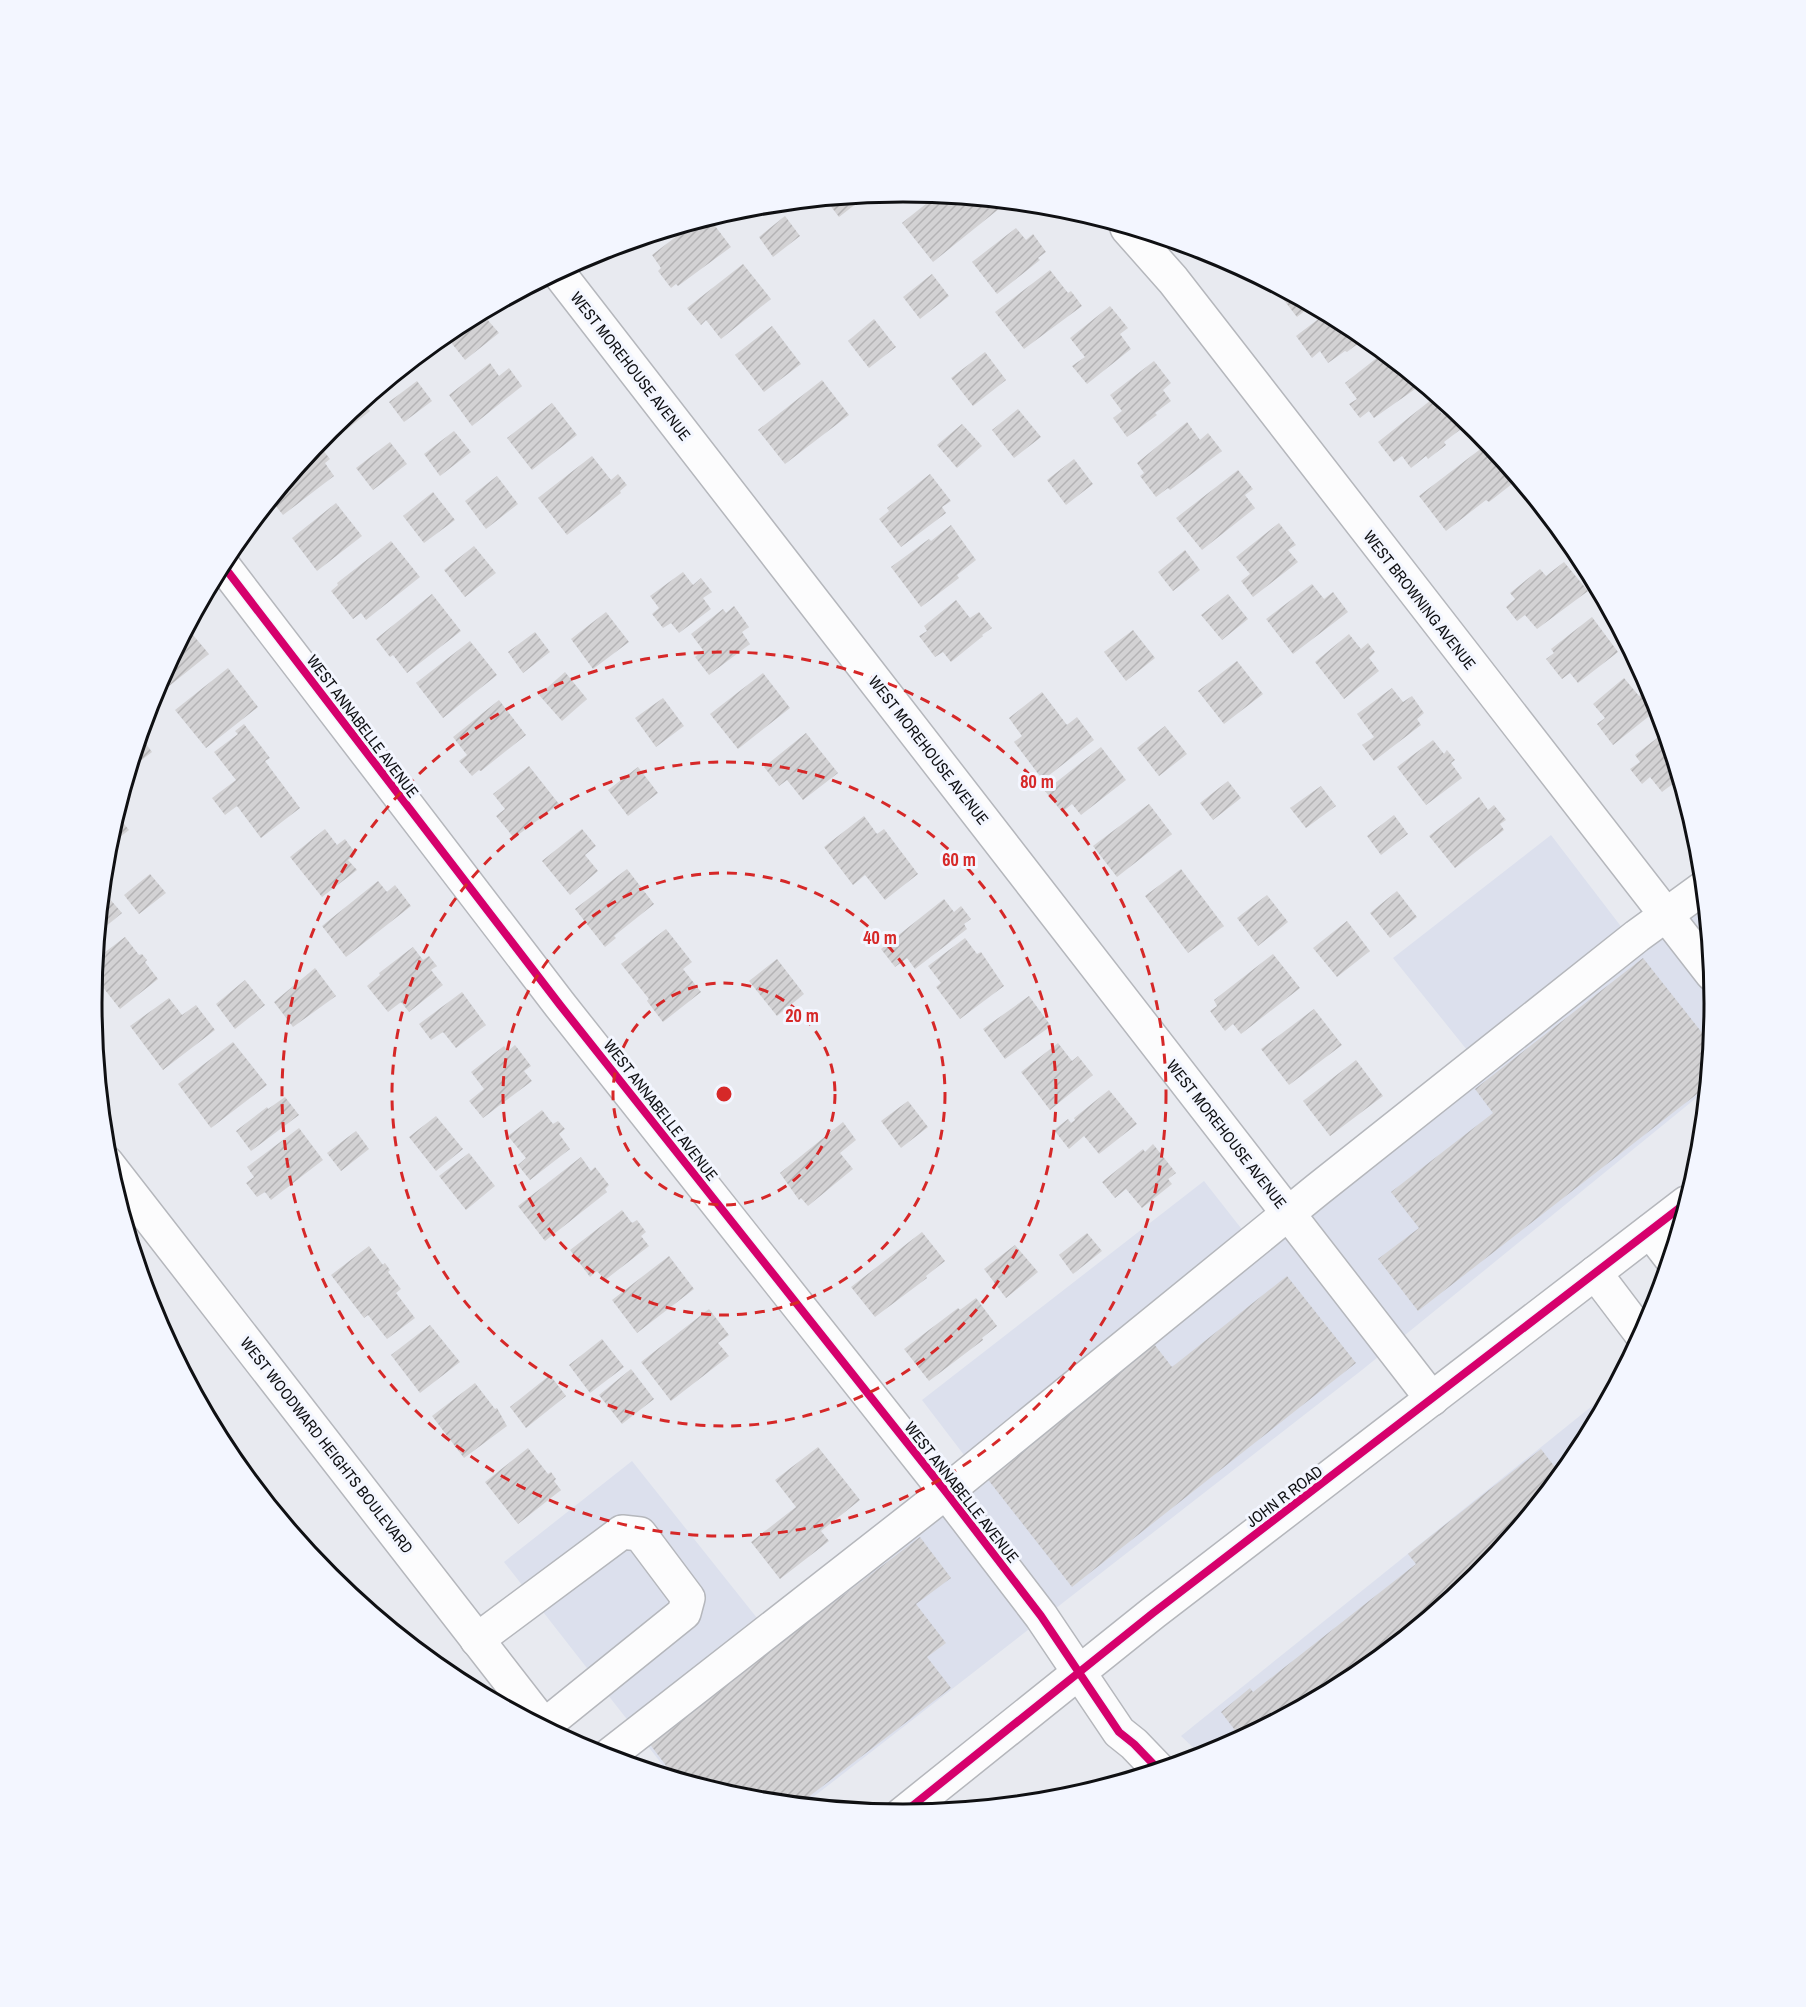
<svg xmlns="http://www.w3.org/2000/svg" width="1806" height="2007" font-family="'Archivo Narrow',sans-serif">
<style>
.built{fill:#dce0ed}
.building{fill:url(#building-hatch)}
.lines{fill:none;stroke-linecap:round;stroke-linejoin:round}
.minor-casing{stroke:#b5b7bc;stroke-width:36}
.major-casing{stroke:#b5b7bc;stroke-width:36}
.minor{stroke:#fcfcfd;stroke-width:33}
.major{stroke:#fcfcfd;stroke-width:33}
.cycleway-casing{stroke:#f3f6ff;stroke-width:11}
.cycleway{stroke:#d6006c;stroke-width:8}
.ring{fill:none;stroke:#d62828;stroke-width:3;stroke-dasharray:10 8}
.labels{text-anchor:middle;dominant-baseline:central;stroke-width:6;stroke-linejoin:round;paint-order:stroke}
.street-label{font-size:16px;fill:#0f1013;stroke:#f3f6ff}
.rim{fill:none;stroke:#0f1013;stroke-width:3}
.centre{fill:#d62828;stroke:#f3f6ff;stroke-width:3}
.ring-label{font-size:18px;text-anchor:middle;font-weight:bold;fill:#d62828;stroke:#f3f6ff;stroke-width:6;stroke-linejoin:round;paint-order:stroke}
</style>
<defs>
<pattern id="building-hatch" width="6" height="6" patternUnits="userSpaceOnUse" patternTransform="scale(1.5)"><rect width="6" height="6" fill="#d3d2d4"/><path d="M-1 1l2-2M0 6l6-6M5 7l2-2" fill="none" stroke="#b4b3b5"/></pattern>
</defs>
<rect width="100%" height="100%" fill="#e8eaf0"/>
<g class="built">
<path d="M1551 835 1626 933 1702 872 1714 1004 1706 1090 1362 1370 803 1805 744 1799 672 1777 504 1562 632 1461 757 1618 964 1455 922 1400 1204 1181 1244 1232 1471 1055 1393 958Z"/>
<path d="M1612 1390 1578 1455 1477 1578 1354 1678 1213 1753 1203 1757 1181 1736Z"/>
</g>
<g class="building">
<path d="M937 195 1003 202 1005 204 933 262 902 223Z"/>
<path d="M866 196 839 217 826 200Z"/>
<path d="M785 216 800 236 773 257 759 237Z"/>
<path d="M709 218 731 247 678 286 676 284 671 288 658 271 661 268 652 255 694 223Z"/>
<path d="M1016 228 1026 240 1033 234 1046 252 1038 258 1040 260 997 294 972 262Z"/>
<path d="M743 264 771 299 721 339 706 320 701 325 687 308Z"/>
<path d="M1050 270 1068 293 1071 291 1082 306 1024 349 995 312Z"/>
<path d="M932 274 949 296 920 319 903 297Z"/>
<path d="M1273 286 1285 292 1311 306 1297 317Z"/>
<path d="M1110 306 1128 328 1120 334 1131 349 1087 384 1072 366 1085 357 1070 338Z"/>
<path d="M488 310 491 313 486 318 499 333 465 360 445 335 452 329Z"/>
<path d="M1325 314 1354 329 1365 338 1347 352 1345 351 1328 363 1320 351 1312 358 1296 336Z"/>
<path d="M874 319 896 347 869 368 848 341Z"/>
<path d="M772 326 801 364 764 392 735 355Z"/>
<path d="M985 352 1006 380 973 406 951 378Z"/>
<path d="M1383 353 1407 372 1418 387 1374 418 1369 411 1360 418 1349 404 1357 399 1345 383Z"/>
<path d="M1154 361 1171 383 1163 390 1171 401 1155 413 1157 415 1127 437 1113 418 1122 411 1110 395Z"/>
<path d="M490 363 499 376 509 368 522 386 472 426 449 395Z"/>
<path d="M822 380 849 415 785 464 758 430Z"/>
<path d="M417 381 432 401 404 422 389 402Z"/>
<path d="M1431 400 1442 414 1450 408 1469 423 1444 442 1446 445 1428 459 1426 456 1411 468 1402 456 1394 462 1378 442Z"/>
<path d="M363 402 370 411 346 430 339 421Z"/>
<path d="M552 403 577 435 532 470 507 438Z"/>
<path d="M1018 409 1041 437 1014 458 992 430Z"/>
<path d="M1187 422 1200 440 1208 433 1222 451 1170 490 1168 488 1156 497 1140 476 1144 473 1137 463Z"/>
<path d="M962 424 982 446 957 468 937 445Z"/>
<path d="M454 431 471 452 440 476 424 454Z"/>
<path d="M390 442 407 464 373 490 356 468Z"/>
<path d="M318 444 330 459 325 463 334 476 283 515 271 500Z"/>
<path d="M1487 444 1497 458 1498 466 1512 484 1489 502 1486 500 1446 531 1419 496Z"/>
<path d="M592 456 611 480 618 474 627 485 620 491 621 493 567 535 538 498Z"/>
<path d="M1074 459 1093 484 1066 505 1047 480Z"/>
<path d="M1238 470 1253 489 1245 495 1255 508 1202 550 1176 518Z"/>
<path d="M930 474 951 501 942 507 946 513 901 547 879 519 889 511 887 508Z"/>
<path d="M497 476 518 504 486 529 465 501Z"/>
<path d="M433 492 455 520 424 543 403 516Z"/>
<path d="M336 503 362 536 317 571 292 538Z"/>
<path d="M1279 523 1296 545 1288 550 1298 562 1253 597 1241 581 1250 574 1236 557Z"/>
<path d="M951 525 976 560 957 575 959 578 921 607 891 567 929 539 931 541Z"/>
<path d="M391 541 420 577 366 620 361 613 353 619 331 591 338 585 337 583Z"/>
<path d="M474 546 496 573 465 597 444 570Z"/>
<path d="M1185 550 1200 570 1173 591 1158 572Z"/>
<path d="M1564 562 1588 591 1537 629 1525 615 1517 621 1506 607 1515 599 1510 593 1540 569 1546 576Z"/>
<path d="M683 572 693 585 701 578 712 592 703 598 711 609 679 633 671 623 663 628 652 614 659 608 650 596Z"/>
<path d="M1312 584 1324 599 1333 592 1348 612 1293 654 1266 619Z"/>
<path d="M432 594 461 631 407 673 393 655 390 657 376 639Z"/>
<path d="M1228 594 1248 619 1222 640 1201 615Z"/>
<path d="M956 600 970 618 979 612 992 628 982 635 983 636 951 662 943 652 935 657 919 636 927 631 924 626Z"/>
<path d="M734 606 749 627 742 632 750 644 709 675 695 657 703 650 691 634 723 609 726 613Z"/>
<path d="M606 612 629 642 593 669 571 639Z"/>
<path d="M1592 617 1618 652 1578 683 1570 673 1562 679 1546 659 1554 653 1551 649Z"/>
<path d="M1133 630 1155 658 1126 681 1104 652Z"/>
<path d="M535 632 550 652 523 673 508 652Z"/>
<path d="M1349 634 1361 649 1368 643 1375 652 1369 658 1379 671 1344 699 1315 662Z"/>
<path d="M184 635 188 640 193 635 209 654 158 695 154 691Z"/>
<path d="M470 641 497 675 443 718 416 683Z"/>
<path d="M1237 661 1263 694 1224 724 1198 691Z"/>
<path d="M228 668 258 707 206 748 175 710Z"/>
<path d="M565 672 587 699 562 721 539 695Z"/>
<path d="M763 673 790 708 738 749 710 714Z"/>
<path d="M1624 678 1639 696 1649 689 1653 694 1657 707 1652 712 1653 713 1613 745 1597 724 1605 718 1593 704Z"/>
<path d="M1392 688 1403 702 1412 696 1424 713 1417 719 1421 725 1374 761 1362 745 1374 737 1357 714Z"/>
<path d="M1042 692 1067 725 1077 717 1094 740 1043 780 1014 742 1022 736 1009 718Z"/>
<path d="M663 698 684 726 656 747 635 718Z"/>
<path d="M499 700 526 735 481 771 479 770 472 776 459 761 467 755 453 737Z"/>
<path d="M244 724 270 758 265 761 300 808 261 838 237 806 225 815 212 798 236 780 214 752 238 734 235 731Z"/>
<path d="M1165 726 1187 754 1159 776 1137 748Z"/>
<path d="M1665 732 1679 779 1662 792 1650 777 1642 784 1630 769 1640 762 1635 755Z"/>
<path d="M806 733 838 773 803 800 787 780 779 786 764 767Z"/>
<path d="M140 736 152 752 130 769 134 756Z"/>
<path d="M1433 740 1444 754 1447 750 1455 760 1451 763 1462 778 1426 805 1397 767Z"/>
<path d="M1101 747 1126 780 1081 815 1072 804 1062 812 1045 791Z"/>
<path d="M529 766 559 804 514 838 496 816 505 809 493 794Z"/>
<path d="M638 767 658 793 628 816 608 790Z"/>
<path d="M1228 781 1241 798 1213 820 1200 803Z"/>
<path d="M1321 786 1336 806 1306 828 1290 808Z"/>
<path d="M1479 797 1488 810 1494 805 1506 820 1500 824 1504 830 1455 868 1429 836Z"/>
<path d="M1149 804 1172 834 1117 877 1093 846Z"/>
<path d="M116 814 129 830 107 847V845Z"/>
<path d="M1394 815 1408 834 1381 855 1367 836Z"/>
<path d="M864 816 877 834 884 829 918 874 885 900 865 875 853 885 824 847Z"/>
<path d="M325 829 337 845 345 839 356 854 348 860 357 870 322 897 290 857Z"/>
<path d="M582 829 596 846 585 855 598 871 570 895 542 861Z"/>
<path d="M627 869 654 904 614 936 616 938 605 947 575 909Z"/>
<path d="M1181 869 1224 926 1188 953 1145 896Z"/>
<path d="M150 874 166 893 139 914 124 895Z"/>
<path d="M378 881 387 892 395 885 411 906 346 957 322 926Z"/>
<path d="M1397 891 1417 917 1390 938 1370 913Z"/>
<path d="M1267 895 1288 922 1258 946 1237 918Z"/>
<path d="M108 897 122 913 99 932 101 902Z"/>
<path d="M944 899 954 912 961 906 971 919 964 924 967 929 915 969 907 958 895 967 881 949Z"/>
<path d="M1347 921 1370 951 1337 977 1313 948Z"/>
<path d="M666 929 692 962 683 969 701 992 663 1022 647 1001 649 999 621 964Z"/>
<path d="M125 937 139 955 142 954 147 960 145 962 158 979 120 1009 94 976 96 959Z"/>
<path d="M965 938 977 954 981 952 1004 986 960 1019 936 987 941 983 928 966Z"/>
<path d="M413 947 423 960 429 956 437 966 431 970 443 985 409 1012 401 1002 388 1012 367 986 380 975 379 973Z"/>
<path d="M1273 954 1300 988 1241 1034 1233 1024 1225 1031 1210 1011 1217 1006 1214 1000Z"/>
<path d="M1643 958 1711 1044 1706 1087 1418 1311 1378 1259 1419 1228 1391 1192 1493 1113 1475 1089Z"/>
<path d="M777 959 804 994 777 1016 749 981Z"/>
<path d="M315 968 336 996 293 1027 274 1002Z"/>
<path d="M245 980 265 1005 235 1029 216 1004Z"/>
<path d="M462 992 486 1025 456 1048 443 1032 431 1040 419 1024Z"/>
<path d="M1029 996 1051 1026 1005 1059 983 1029Z"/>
<path d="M169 998 182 1015 196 1005 215 1030 163 1070 130 1026Z"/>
<path d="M1314 1009 1342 1045 1289 1085 1261 1049Z"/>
<path d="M233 1042 267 1085 211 1128 178 1084Z"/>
<path d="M1058 1043 1072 1061 1078 1056 1093 1075 1050 1110 1021 1072Z"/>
<path d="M515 1045 531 1066 524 1071 532 1081 483 1118 469 1101 484 1089 471 1072 504 1046 508 1051Z"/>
<path d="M1356 1060 1383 1096 1330 1136 1303 1101Z"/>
<path d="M1109 1090 1137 1124 1099 1154 1084 1136 1069 1149 1054 1130 1068 1119 1071 1123 1075 1120 1074 1118Z"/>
<path d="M285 1097 299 1115 251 1151 236 1131 267 1107 268 1109Z"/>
<path d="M908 1101 928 1127 901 1148 881 1121Z"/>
<path d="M542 1110 553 1124 558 1121 565 1129 559 1134 570 1149 530 1180 518 1165 526 1158 508 1136Z"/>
<path d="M436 1116 463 1149 436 1171 409 1137Z"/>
<path d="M843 1122 856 1140 840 1153 853 1169 808 1206 801 1198 799 1200 780 1173Z"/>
<path d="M299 1128 323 1160 271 1200 265 1192 257 1197 246 1183 254 1177 247 1167Z"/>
<path d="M356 1131 369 1149 341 1171 327 1153Z"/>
<path d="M1153 1144 1176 1173 1168 1179 1172 1184 1142 1208 1126 1189 1115 1198 1102 1182 1143 1149 1145 1152Z"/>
<path d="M469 1153 495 1186 466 1210 439 1176Z"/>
<path d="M581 1157 591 1171 595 1167 609 1185 605 1189 607 1192 545 1241 518 1206Z"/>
<path d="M622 1210 632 1223 637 1220 646 1232 641 1236 649 1246 605 1280 597 1271 590 1277 570 1250Z"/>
<path d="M922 1232 945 1261 926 1276 927 1278 875 1317 851 1287Z"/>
<path d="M1087 1233 1102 1251 1073 1274 1059 1255Z"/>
<path d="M1015 1245 1038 1272 1006 1298 984 1269Z"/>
<path d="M369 1246 383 1265 385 1263 390 1270 388 1272 401 1289 396 1293 415 1318 387 1339 368 1315 364 1318 331 1275Z"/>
<path d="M669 1256 694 1289 637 1333 612 1300Z"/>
<path d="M1287 1276 1356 1363 1072 1587 986 1477 1154 1344 1172 1367Z"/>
<path d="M976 1298 997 1326 982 1338 983 1340 929 1381 904 1349 958 1308 960 1310Z"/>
<path d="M709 1309 729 1335 718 1343 729 1356 671 1401 641 1362Z"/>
<path d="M430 1325 460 1362 420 1393 391 1355Z"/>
<path d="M602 1339 624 1367 590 1393 569 1365Z"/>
<path d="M631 1369 654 1399 622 1424 599 1395Z"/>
<path d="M550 1375 566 1396 526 1428 510 1407Z"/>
<path d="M475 1383 495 1409 497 1408 507 1426 464 1458 432 1416Z"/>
<path d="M818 1447 860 1500 821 1531 829 1541 780 1579 751 1542 796 1507 775 1480Z"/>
<path d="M528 1448 548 1474 551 1472 556 1479 554 1481 561 1490 518 1524 485 1482Z"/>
<path d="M1541 1449 1561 1475 1477 1578 1354 1678 1241 1738 1221 1712 1250 1688 1253 1692 1416 1564 1408 1554Z"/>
<path d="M920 1537 951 1578 916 1604 946 1643 927 1657 951 1688 798 1805 744 1799 676 1779 649 1743Z"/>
</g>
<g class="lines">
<g class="minor-casing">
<g id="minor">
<path d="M1127 228 1173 280 1712 974"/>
<path d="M558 272 1432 1399"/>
<path d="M222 564 560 1005 946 1492 1041 1616 1119 1732 1134 1744 1159 1770"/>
<path d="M107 1163 546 1728"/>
<path d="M1650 1231 1670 1257"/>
<path d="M1595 1273 1642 1335"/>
<path d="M477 1640 622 1532 640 1534 688 1598 684 1613 544 1726"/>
<path d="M607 1757 946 1492 1317 1190 1637 936 1703 888"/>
</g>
</g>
<g class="major-casing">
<path id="major" d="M901 1815 1153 1613 1686 1203"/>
</g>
<use href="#minor" class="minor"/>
<use href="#major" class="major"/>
<g class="cycleway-casing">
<g id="cycleway">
<path d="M222 564 560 1005 946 1492 1041 1616 1119 1732 1134 1744 1159 1770"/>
<path d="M901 1815 1153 1613 1686 1203"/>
</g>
</g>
<use href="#cycleway" class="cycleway"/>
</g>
<g class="ring">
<circle cx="724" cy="1094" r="111"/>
<circle cx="724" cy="1094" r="221"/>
<circle cx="724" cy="1094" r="332"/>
<circle cx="724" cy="1094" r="442"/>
</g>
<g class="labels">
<g class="street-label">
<text transform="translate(631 366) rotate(52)">WEST MOREHOUSE AVENUE</text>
<text transform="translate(1420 600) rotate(52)">WEST BROWNING AVENUE</text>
<text transform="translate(363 726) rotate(53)">WEST ANNABELLE AVENUE</text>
<text transform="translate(929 750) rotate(52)">WEST MOREHOUSE AVENUE</text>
<text transform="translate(661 1110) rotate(52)">WEST ANNABELLE AVENUE</text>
<text transform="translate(1227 1134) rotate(52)">WEST MOREHOUSE AVENUE</text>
<text transform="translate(327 1445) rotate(52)">WEST WOODWARD HEIGHTS BOULEVARD</text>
<text transform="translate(962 1492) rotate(52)">WEST ANNABELLE AVENUE</text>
<text transform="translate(1284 1496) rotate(-37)">JOHN R ROAD</text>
</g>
</g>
<path d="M0 0H1806V2007H0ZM102 1003a801 801 0 1 1 1602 0a801 801 0 1 1-1602 0Z" fill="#f3f6ff" fill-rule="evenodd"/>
<path class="rim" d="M102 1003a801 801 0 1 1 1602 0a801 801 0 1 1-1602 0Z"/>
<circle cx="724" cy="1094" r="9" class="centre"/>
<g class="ring-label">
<text x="1037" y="788">80 m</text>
<text x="959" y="866">60 m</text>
<text x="880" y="944">40 m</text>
<text x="802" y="1022">20 m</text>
</g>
</svg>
